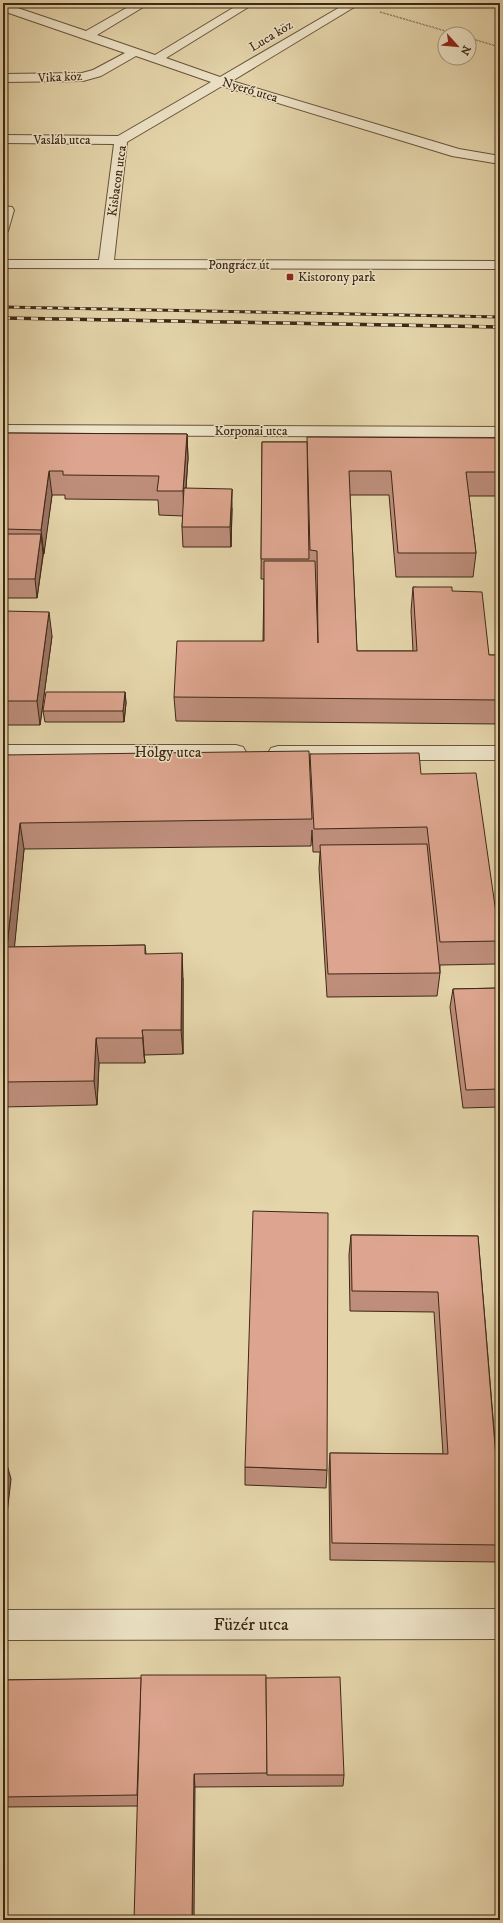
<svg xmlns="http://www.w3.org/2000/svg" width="503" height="1923" font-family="'IM FELL DW Pica',serif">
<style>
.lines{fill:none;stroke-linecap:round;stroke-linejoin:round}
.minor-casing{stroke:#68533a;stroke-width:2}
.path{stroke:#3e2815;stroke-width:1.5;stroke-dasharray:0.5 1;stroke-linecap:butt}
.minor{fill:#eee4c8;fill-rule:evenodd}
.rail-far1-casing{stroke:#3e2815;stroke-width:3}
.rail-casing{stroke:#3e2815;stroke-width:3.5}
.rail-far1{stroke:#eee4c8;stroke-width:2;stroke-dasharray:5.5;stroke-linecap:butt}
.rail{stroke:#eee4c8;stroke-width:2.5;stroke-dasharray:7;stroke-linecap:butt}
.wall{fill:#be8e7b;stroke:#3e2815}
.shaded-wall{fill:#9b7464;stroke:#3e2815}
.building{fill:#dda58f;stroke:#3e2815}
.poi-dot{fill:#8f2418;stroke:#eee4c8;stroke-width:1.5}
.labels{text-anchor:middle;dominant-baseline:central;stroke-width:3;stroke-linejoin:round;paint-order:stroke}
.far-street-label{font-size:13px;fill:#3e2815;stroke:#eee4c8}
.far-poi-label{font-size:13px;fill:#3e2815;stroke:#eee4c8;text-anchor:start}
.street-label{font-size:15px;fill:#3e2815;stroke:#eee4c8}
.near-street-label{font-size:18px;fill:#3e2815;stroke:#eee4c8}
</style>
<rect width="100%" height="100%" fill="#e5d5ab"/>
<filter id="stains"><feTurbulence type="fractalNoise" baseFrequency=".005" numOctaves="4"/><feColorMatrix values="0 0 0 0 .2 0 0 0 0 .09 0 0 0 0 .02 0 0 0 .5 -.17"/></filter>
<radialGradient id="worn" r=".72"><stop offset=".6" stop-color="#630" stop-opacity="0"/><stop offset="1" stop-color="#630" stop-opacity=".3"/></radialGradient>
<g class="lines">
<g class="minor-casing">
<g id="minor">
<path d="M3 3 86 31 135 3H150L97 35 155 55 241 3H255L166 58 220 77 347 3H361L232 81 459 149 500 156V164L452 156 222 86 127 142 114 260 500 261V269L3 268V260H99L114 144 3 143V135L118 136 211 82 136 56 101 76 83 81 3 82V74L82 73 93 70 125 53 3 11Z"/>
<path d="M3 206 12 207 14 210 8 231 3 232Z"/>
<path d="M3 425 500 427V437L3 435Z"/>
<path d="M3 745H236L243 747 246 752 243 757 236 759H3Z"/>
<path d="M278 746H500V760H278L271 758 268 753 271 748Z"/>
<path d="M500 1609V1639L3 1640V1610Z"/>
</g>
</g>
<g class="path">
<path d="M380 12 456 34"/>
<path d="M469 38 500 47"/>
</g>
<use href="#minor" class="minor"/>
<g class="rail-far1-casing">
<g id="rail-far1">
<path d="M3 307 500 317"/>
<path d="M3 318H6"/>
</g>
</g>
<g class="rail-casing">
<path id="rail" d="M3 318 500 327"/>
</g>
<use href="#rail-far1" class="rail-far1"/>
<use href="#rail" class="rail"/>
</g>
<g class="wall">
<path d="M3 433 187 434 188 458 186 488 232 508 231 547H183L182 527 183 516 159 515 158 500 65 499V495H52L37 598H3Z"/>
<path d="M500 438V496H469L476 553 473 577H396L389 495H350L357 651H413L411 611 413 587 452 591 489 655H500V724L176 721 174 697 263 641 264 579H261L262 442H307Z"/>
<path d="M3 611 52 636 40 725H3Z"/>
<path d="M125 692 126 703 124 722H45L43 711Z"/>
<path d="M310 754 421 774 500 941 496 964 440 965V973L437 996 327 997 319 869 320 852H313L312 830 311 846 24 849 14 947 145 945 146 954 183 978V1054L144 1055 145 1063H99L97 1105 3 1107V755L310 769Z"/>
<path d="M500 988V1107L463 1108 450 1007 453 989Z"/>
<path d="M351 1235 478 1236 498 1478 499 1475H500V1562L330 1560 329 1471 330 1453 443 1454 434 1312 350 1311 349 1255Z"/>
<path d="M245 1467 327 1470 326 1488 245 1485Z"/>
<path d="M266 1678 344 1775 343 1786 195 1787 137 1806 3 1807V1680Z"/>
</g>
<g class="shaded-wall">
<path d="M187 434 188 458 184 516 183 491Z"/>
<path d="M49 471 52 495 44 554 41 530Z"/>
<path d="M232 489V508L231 547 230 527Z"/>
<path d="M41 534 43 554 37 598 35 579Z"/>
<path d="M49 612 52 636 40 725 37 701Z"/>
<path d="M125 692 126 703 124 722 123 711Z"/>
<path d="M20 823 24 849 12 973 7 947Z"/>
<path d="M182 953 183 978V1054L181 1030Z"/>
<path d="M142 1030 144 1055 145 1063 143 1038Z"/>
<path d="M96 1038 99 1063 97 1105 94 1081Z"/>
<path d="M6 1461 11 1479 3 1550V1484Z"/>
<path d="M194 1774 195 1787 194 1920H192Z"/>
</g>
<g class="building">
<path d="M3 433 187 434 183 491H157L159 476 63 475V471H49L41 530 3 529Z"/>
<path d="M307 437 500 438V472H466L476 553H398L391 471H349L357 651H417L413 587H452V591L482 592 489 655H500V700L174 697 177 641H264V561H315L318 643 317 551 310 550Z"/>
<path d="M262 442H307L309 559H261Z"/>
<path d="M184 488 232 489 230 527H182Z"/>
<path d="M3 534H41L35 579H3Z"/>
<path d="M3 611 49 612 37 701H3Z"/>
<path d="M46 692H125L123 711H43Z"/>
<path d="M309 751 312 819 20 823 7 947 145 945V954L182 953 181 1030H142L143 1038H96L94 1081 3 1082V755Z"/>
<path d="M419 753 421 774 476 773 500 941 440 942 427 827 314 829 310 754Z"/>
<path d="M427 844 440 973 328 974 320 845Z"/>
<path d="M500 988V1089L466 1090 453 989Z"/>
<path d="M253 1211 328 1213 327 1470 245 1467Z"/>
<path d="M351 1235 478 1236 499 1495V1475H500V1545L332 1543 330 1453 448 1454 438 1292 352 1291Z"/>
<path d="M3 1461H6L3 1484Z"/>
<path d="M141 1675H266L267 1773 194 1774 192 1920H134Z"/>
<path d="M340 1677 344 1775H267L266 1678Z"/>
<path d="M141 1678 137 1795 3 1797V1680Z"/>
</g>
<rect class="poi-dot" x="286" y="273" width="8" height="8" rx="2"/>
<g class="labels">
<g class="far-street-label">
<text transform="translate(271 36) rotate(-31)">Luca köz</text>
<text transform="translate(60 77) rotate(-3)">Vika köz</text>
<text transform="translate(250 90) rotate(17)">Nyerő utca</text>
<text x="62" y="140">Vasláb utca</text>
<text transform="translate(117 181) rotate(-82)">Kisbacon utca</text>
<text x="239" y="265">Pongrácz út</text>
<text x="251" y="431">Korponai utca</text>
</g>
<g class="far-poi-label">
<text x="298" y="277">Kistorony park</text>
</g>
<g class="street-label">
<text x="168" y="752">Hölgy utca</text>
</g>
<g class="near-street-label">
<text x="251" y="1625">Füzér utca</text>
</g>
</g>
<rect width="503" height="1923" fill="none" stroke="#e5d5ab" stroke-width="16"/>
<rect x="4" y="4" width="495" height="1915" fill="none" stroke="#3e2815" stroke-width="2"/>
<rect x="8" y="8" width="487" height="1907" fill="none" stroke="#3e2815"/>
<g transform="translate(457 46) rotate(117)"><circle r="19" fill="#eee4c8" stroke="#a89980"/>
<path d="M0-3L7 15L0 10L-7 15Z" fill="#8f2418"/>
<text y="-6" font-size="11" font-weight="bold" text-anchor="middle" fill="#3e2815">N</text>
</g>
<rect width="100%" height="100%" filter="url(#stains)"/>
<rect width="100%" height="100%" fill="url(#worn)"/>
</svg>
